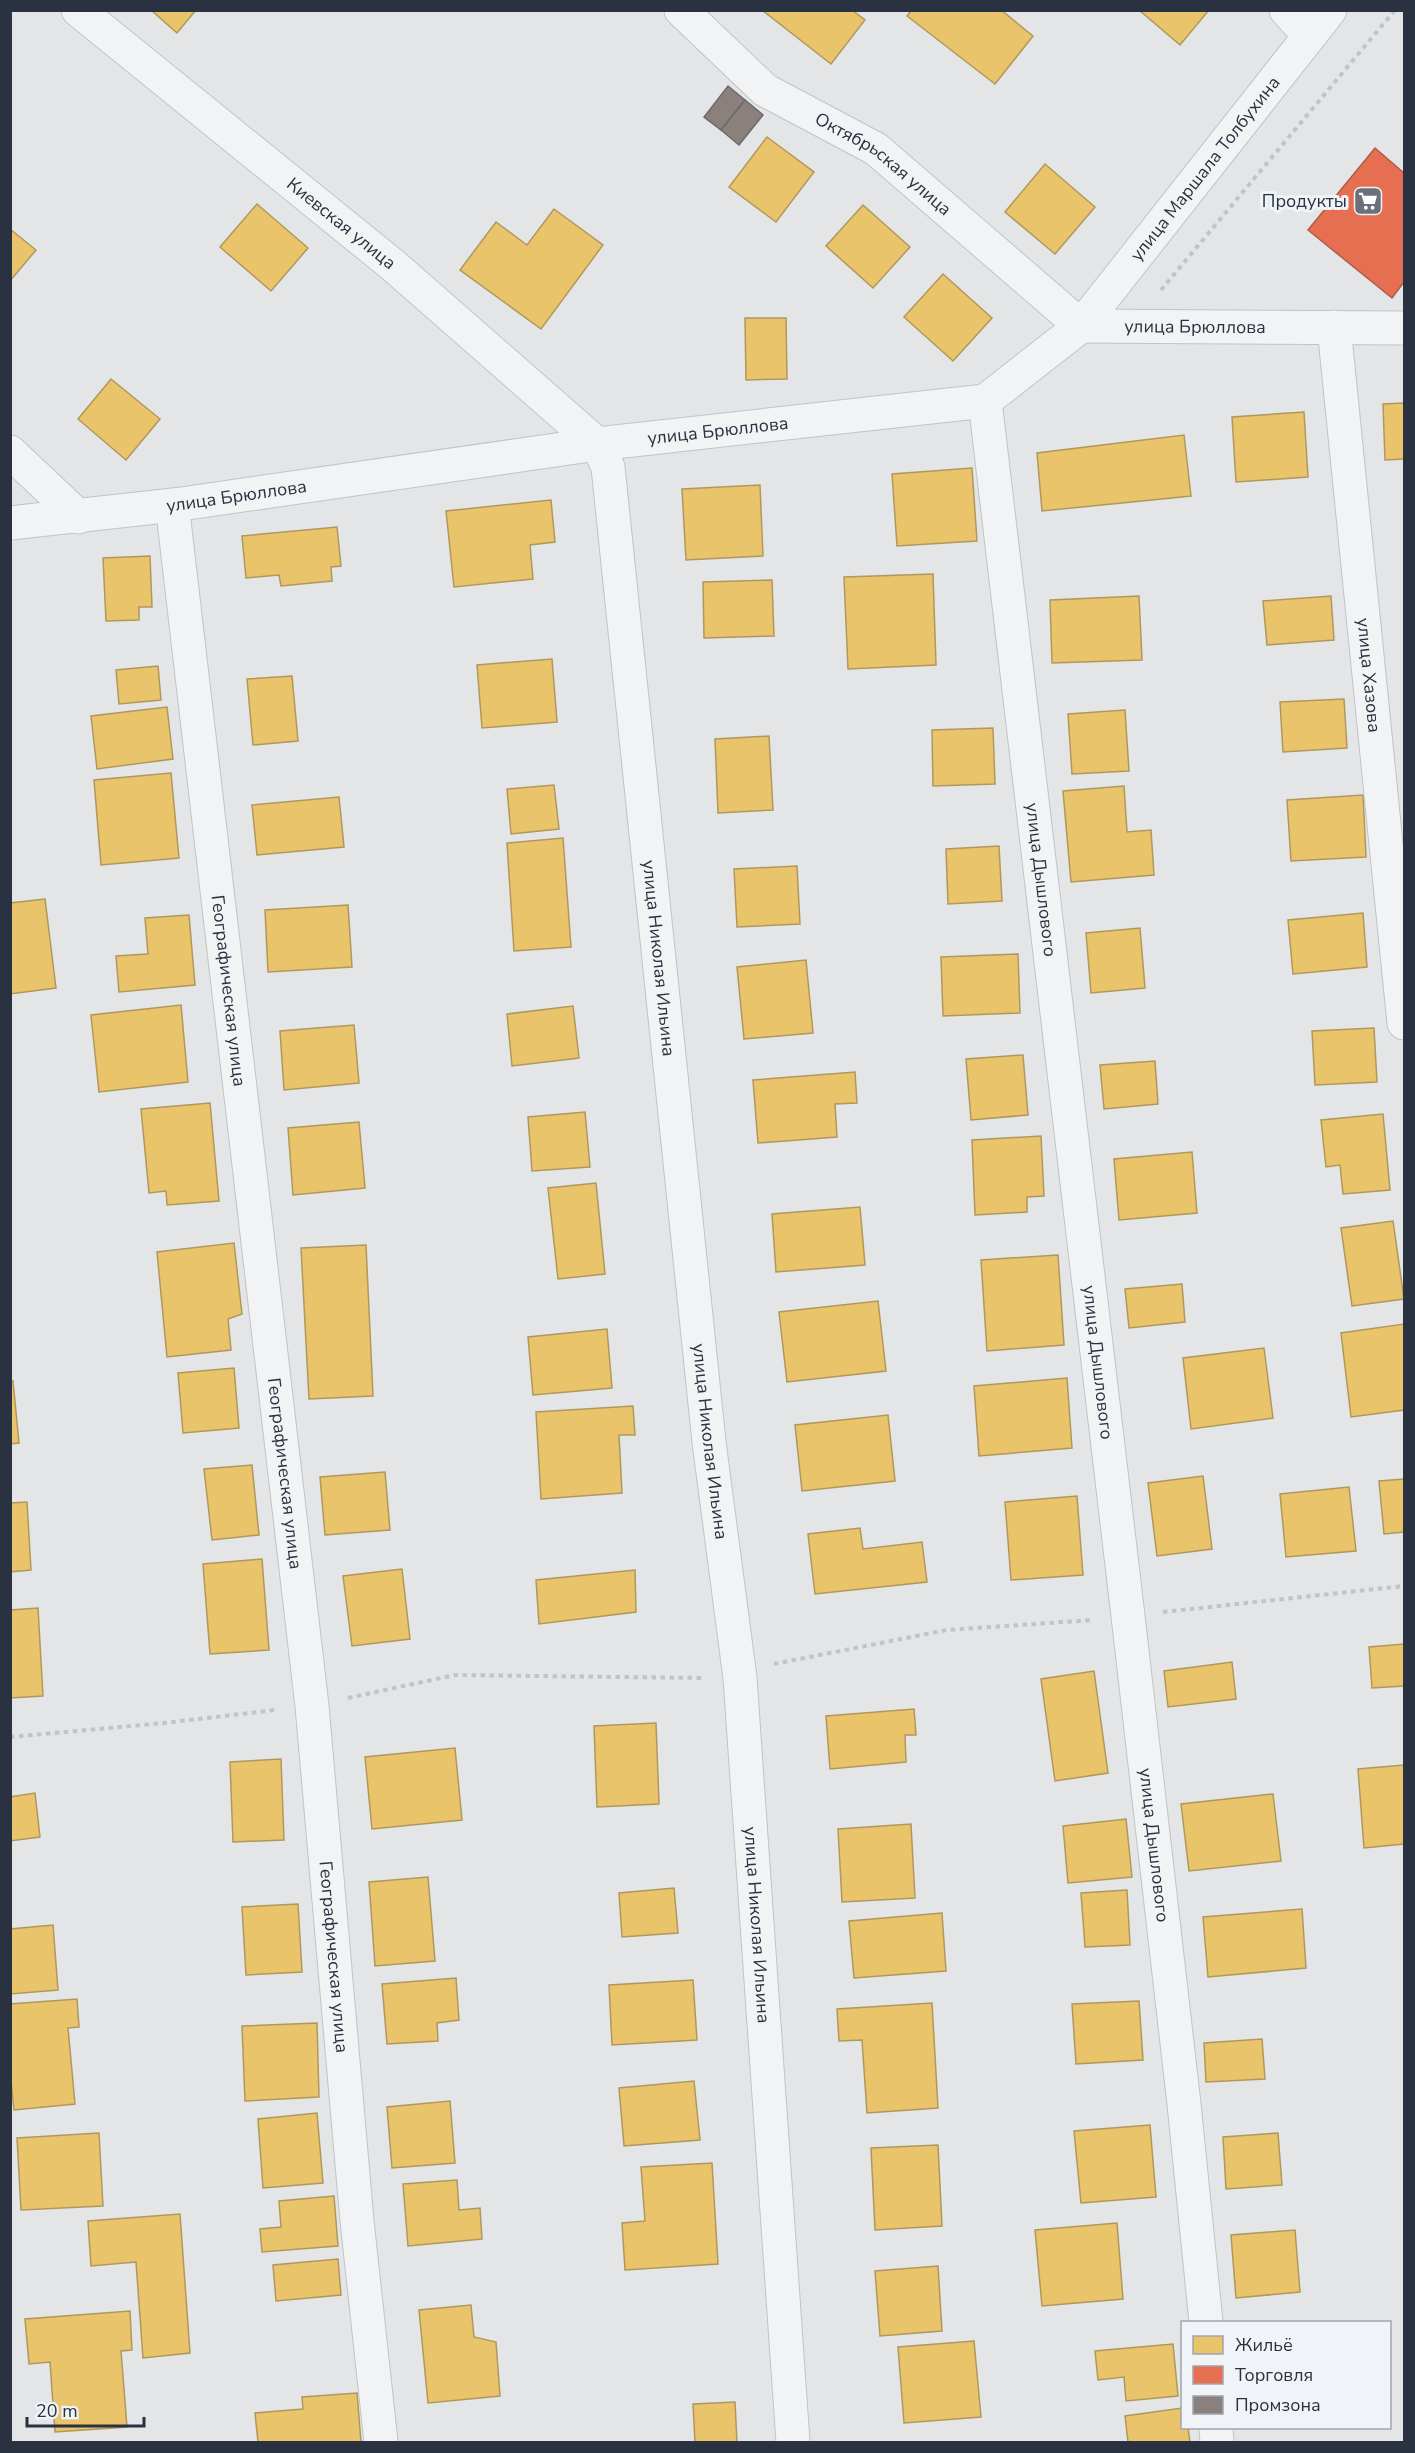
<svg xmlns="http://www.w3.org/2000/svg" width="1415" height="2453" font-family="'Nunito Sans',sans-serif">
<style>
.homes{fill:#e9c46a;stroke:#b0985d;stroke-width:1.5}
.shops{fill:#e76f51;stroke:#ae5c4c;stroke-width:1.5}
.industry{fill:#8a817c;stroke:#6d696a;stroke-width:1.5}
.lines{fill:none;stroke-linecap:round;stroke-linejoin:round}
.minor-casing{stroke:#c1c3c5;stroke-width:35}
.path{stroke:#c2c3c7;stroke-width:4;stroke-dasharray:4.5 4.5;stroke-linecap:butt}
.minor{stroke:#f2f3f4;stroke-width:33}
.labels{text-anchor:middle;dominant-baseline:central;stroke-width:6;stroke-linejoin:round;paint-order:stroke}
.street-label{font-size:18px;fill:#2a3140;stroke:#f0f3f7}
.poi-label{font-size:18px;fill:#2a3140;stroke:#f0f3f7;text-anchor:end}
</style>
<rect width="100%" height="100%" fill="#e3e5e7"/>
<g class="homes">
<path d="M151 10H196L177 33Z"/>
<path d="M762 10H852L865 20 831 64Z"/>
<path d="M912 10H1001L1033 36 995 84 907 16Z"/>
<path d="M1139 10H1209L1180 45Z"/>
<path d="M767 137 814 172 776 222 729 187Z"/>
<path d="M1045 164 1095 207 1055 254 1005 212Z"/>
<path d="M257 204 308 248 271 291 220 247Z"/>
<path d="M863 205 910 247 873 288 826 246Z"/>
<path d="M554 209 603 245 541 329 460 270 496 222 527 245Z"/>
<path d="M10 229 36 250 10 281Z"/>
<path d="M943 274 992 318 953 361 904 317Z"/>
<path d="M745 318H786L787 379 746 380Z"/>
<path d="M111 379 160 419 126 460 78 419Z"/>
<path d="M1404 403V459L1385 460 1383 404Z"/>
<path d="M1304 412 1308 477 1236 482 1232 417Z"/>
<path d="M1184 435 1191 496 1042 511 1037 453Z"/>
<path d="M972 468 977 541 897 546 892 474Z"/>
<path d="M760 485 763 556 686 560 682 489Z"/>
<path d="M551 500 555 542 530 545 533 579 454 587 446 511Z"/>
<path d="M337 527 341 566 331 567 332 581 281 586 279 575 246 578 242 536Z"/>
<path d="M150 556 152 607H139V620L106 621 103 558Z"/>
<path d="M933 574 936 665 848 669 844 577Z"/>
<path d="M772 580 774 636 704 638 703 582Z"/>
<path d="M1139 596 1142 660 1052 663 1050 600Z"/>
<path d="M1331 596 1334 640 1267 645 1263 601Z"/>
<path d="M552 659 557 722 482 728 477 665Z"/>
<path d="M158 666 161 700 119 704 116 670Z"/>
<path d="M292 676 298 741 253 745 247 679Z"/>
<path d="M1344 699 1347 748 1283 752 1280 702Z"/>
<path d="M167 707 173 759 97 769 91 716Z"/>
<path d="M1125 710 1129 771 1072 774 1068 714Z"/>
<path d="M993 728 995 784 933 786 932 730Z"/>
<path d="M769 736 773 810 718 813 715 739Z"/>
<path d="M171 773 179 858 101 865 94 780Z"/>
<path d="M554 785 559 829 511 834 507 789Z"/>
<path d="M1124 786 1127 832 1151 830 1154 875 1071 882 1063 791Z"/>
<path d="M1363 795 1366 857 1291 861 1287 800Z"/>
<path d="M339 797 344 847 257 855 252 805Z"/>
<path d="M563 838 571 947 514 951 507 843Z"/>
<path d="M999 846 1002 901 948 904 946 849Z"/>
<path d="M797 866 800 924 737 927 734 869Z"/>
<path d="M45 899 56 988 10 994V903Z"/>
<path d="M348 905 352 967 268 972 265 910Z"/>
<path d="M1363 913 1367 967 1293 974 1288 920Z"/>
<path d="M189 915 195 985 119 992 116 956 148 954 145 918Z"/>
<path d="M1140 928 1145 988 1091 993 1086 933Z"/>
<path d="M1018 954 1020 1013 943 1016 941 957Z"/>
<path d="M806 960 813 1033 744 1039 737 967Z"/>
<path d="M181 1005 188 1082 99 1092 91 1015Z"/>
<path d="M573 1006 579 1058 512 1066 507 1014Z"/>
<path d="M354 1025 359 1083 284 1090 280 1031Z"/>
<path d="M1374 1028 1377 1082 1315 1085 1312 1031Z"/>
<path d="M1023 1055 1028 1115 971 1120 966 1059Z"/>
<path d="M1155 1061 1158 1104 1104 1109 1100 1065Z"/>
<path d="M855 1072 857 1103 835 1104 837 1137 758 1143 753 1080Z"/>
<path d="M210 1103 219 1201 167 1205 166 1191 149 1193 141 1109Z"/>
<path d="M585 1112 590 1167 532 1171 528 1117Z"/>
<path d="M1383 1114 1390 1190 1343 1194 1340 1165 1326 1167 1321 1120Z"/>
<path d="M359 1122 365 1188 293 1195 288 1128Z"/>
<path d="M1041 1136 1044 1196 1027 1197V1212L975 1215 972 1140Z"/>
<path d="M1192 1152 1197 1213 1119 1220 1114 1159Z"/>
<path d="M596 1183 605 1274 558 1279 548 1188Z"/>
<path d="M860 1207 865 1265 776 1272 772 1214Z"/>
<path d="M1393 1221 1404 1299 1352 1306 1341 1228Z"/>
<path d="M234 1243 242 1314 228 1319 231 1350 167 1357 157 1252Z"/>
<path d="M366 1245 373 1396 309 1399 301 1248Z"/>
<path d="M1058 1255 1064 1345 987 1351 981 1260Z"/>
<path d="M1182 1284 1185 1322 1129 1328 1125 1289Z"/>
<path d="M878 1301 886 1371 787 1382 779 1312Z"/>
<path d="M1404 1324V1410L1351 1417 1341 1333Z"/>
<path d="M607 1329 612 1388 533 1395 528 1337Z"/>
<path d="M1264 1348 1273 1418 1191 1429 1183 1358Z"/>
<path d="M234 1368 239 1428 183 1433 178 1373Z"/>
<path d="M1067 1378 1072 1448 979 1456 974 1386Z"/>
<path d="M13 1381 19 1443 10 1444V1382Z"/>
<path d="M633 1406 635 1435H619L622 1493 541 1499 536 1412Z"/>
<path d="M888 1415 895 1481 802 1491 795 1425Z"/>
<path d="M252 1465 259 1535 212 1540 204 1469Z"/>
<path d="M385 1472 390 1530 325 1535 320 1477Z"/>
<path d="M1203 1476 1212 1549 1157 1556 1148 1483Z"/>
<path d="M1404 1479V1532L1384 1534 1379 1481Z"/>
<path d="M1349 1487 1356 1551 1286 1557 1280 1494Z"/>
<path d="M1077 1496 1083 1575 1011 1580 1005 1502Z"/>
<path d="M27 1502 31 1570 10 1572V1503Z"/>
<path d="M860 1528 863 1549 922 1542 927 1582 815 1594 808 1534Z"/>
<path d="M262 1559 269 1650 210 1654 203 1564Z"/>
<path d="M402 1569 410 1639 352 1646 343 1576Z"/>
<path d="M635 1570 636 1612 539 1624 536 1580Z"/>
<path d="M38 1608 43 1696 10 1698V1610Z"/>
<path d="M1404 1644V1686L1372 1688 1369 1647Z"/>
<path d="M1232 1662 1236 1699 1168 1707 1164 1671Z"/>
<path d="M1094 1671 1108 1773 1055 1781 1041 1679Z"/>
<path d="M914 1709 916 1735H905L906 1762 830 1769 826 1716Z"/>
<path d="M656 1723 659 1804 597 1807 594 1726Z"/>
<path d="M455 1748 462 1820 372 1829 365 1757Z"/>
<path d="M281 1759 284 1840 233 1842 230 1762Z"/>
<path d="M1404 1765V1844L1364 1848 1358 1769Z"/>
<path d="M35 1793 40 1837 10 1841V1797Z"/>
<path d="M1273 1794 1281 1861 1189 1871 1181 1804Z"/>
<path d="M1126 1819 1132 1877 1068 1883 1063 1826Z"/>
<path d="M911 1824 915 1898 842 1902 838 1829Z"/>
<path d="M428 1877 435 1961 375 1966 369 1882Z"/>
<path d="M674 1888 678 1933 622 1937 619 1893Z"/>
<path d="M1127 1890 1130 1945 1085 1947 1081 1893Z"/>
<path d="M298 1904 302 1972 246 1975 242 1907Z"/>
<path d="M1302 1909 1306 1968 1208 1977 1203 1917Z"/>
<path d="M942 1913 946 1971 854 1978 849 1921Z"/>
<path d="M53 1925 58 1990 10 1994V1929Z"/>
<path d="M456 1978 459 2020 437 2023 438 2041 387 2044 382 1984Z"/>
<path d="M693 1980 697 2040 612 2045 609 1985Z"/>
<path d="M77 1999 79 2027 68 2028 75 2104 14 2110 10 2072V2004Z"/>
<path d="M1139 2001 1143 2060 1076 2064 1072 2004Z"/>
<path d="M932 2003 938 2108 867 2113 862 2040 839 2041 837 2009Z"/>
<path d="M317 2023 319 2097 245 2101 242 2026Z"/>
<path d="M1262 2039 1265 2079 1206 2082 1204 2043Z"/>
<path d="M694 2081 700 2140 624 2146 619 2088Z"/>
<path d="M450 2101 455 2163 392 2168 387 2107Z"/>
<path d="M317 2113 323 2183 263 2188 258 2119Z"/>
<path d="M1150 2125 1156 2197 1081 2203 1074 2131Z"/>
<path d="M99 2133 103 2206 21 2210 17 2138Z"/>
<path d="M1278 2133 1282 2185 1226 2189 1223 2137Z"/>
<path d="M938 2145 942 2226 875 2230 871 2148Z"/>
<path d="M712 2163 718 2264 625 2270 622 2223 645 2221 641 2167Z"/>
<path d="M457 2180 459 2210 480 2208 482 2239 408 2246 403 2184Z"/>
<path d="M334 2196 338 2246 262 2252 260 2229 281 2227 279 2201Z"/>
<path d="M180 2214 190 2353 143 2358 136 2262 91 2266 88 2221Z"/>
<path d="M1117 2223 1123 2299 1042 2306 1035 2230Z"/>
<path d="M1295 2230 1300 2292 1236 2298 1231 2235Z"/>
<path d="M338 2259 341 2295 276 2301 273 2265Z"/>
<path d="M938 2266 942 2331 880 2336 875 2271Z"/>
<path d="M471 2305 474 2337 496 2342 500 2396 428 2403 419 2310Z"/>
<path d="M130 2311 132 2350 121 2351 127 2427 55 2432 50 2362 29 2364 25 2319Z"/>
<path d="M974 2341 981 2417 904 2423 898 2347Z"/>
<path d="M1173 2344 1178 2396 1126 2401 1124 2377 1098 2380 1095 2351Z"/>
<path d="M357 2393 361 2442H258L255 2413 303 2409 302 2397Z"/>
<path d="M735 2402 737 2442H695L693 2404Z"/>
<path d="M1182 2408V2428H1188L1190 2442H1128L1125 2416Z"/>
</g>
<path class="shops" d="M1375 148 1404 173V282L1392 298 1308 230Z"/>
<g class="industry">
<path d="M728 86 745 100 721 130 704 117Z"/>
<path d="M745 100 763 115 739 145 721 130Z"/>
</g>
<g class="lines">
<g class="minor-casing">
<g id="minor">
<path id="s1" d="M78 10 394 266 597 444 608 467 709 1442 740 1678 793 2442"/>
<path id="s2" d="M681 10 765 90 876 149 1081 326"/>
<path d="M1286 10 1309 35"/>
<path id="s3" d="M1081 326 1404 328"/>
<path id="s4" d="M1334 327 1404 1023"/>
<path id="s5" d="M985 401 1128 1616 1184 2104 1206 2322"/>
<path d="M10 452 79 517"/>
<path id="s6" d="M174 505V521L312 1706 357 2221 381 2442"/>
<path id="s7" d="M10 523 174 505 597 444 985 401 1081 326 1330 10"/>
<path d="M1216 2428 1217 2442"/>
</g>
</g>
<g class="path">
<path d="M1161 290 1395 10"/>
<path d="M1163 1612 1404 1586"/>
<path d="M774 1664 947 1630 1093 1620"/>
<path d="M348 1698 455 1675 704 1678"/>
<path d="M10 1737 164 1723 275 1710"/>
</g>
<use href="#minor" class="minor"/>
</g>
<defs>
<g id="supermarket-square" transform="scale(1.5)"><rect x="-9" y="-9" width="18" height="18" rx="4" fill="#6b707a" stroke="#f0f3f7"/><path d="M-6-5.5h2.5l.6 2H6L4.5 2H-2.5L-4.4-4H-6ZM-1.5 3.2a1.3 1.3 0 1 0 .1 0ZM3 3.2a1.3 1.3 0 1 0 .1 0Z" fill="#fff"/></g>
</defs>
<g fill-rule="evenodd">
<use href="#supermarket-square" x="1368" y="201"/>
</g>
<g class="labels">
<g class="street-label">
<text stroke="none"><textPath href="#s2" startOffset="256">Октябрьская улица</textPath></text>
<text stroke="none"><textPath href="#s7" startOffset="1305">улица Маршала Толбухина</textPath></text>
<text stroke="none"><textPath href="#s1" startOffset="339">Киевская улица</textPath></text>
<text stroke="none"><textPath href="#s3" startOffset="114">улица Брюллова</textPath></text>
<text stroke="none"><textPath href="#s7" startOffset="714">улица Брюллова</textPath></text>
<text stroke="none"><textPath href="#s7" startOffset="228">улица Брюллова</textPath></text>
<text stroke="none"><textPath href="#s4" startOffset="350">улица Хазова</textPath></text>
<text stroke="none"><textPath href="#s5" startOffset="482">улица Дышлового</textPath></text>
<text stroke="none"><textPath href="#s1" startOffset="1196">улица Николая Ильина</textPath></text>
<text stroke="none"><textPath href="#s6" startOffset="489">Географическая улица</textPath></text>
<text stroke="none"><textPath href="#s5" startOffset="968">улица Дышлового</textPath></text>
<text stroke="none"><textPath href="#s1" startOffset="1682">улица Николая Ильина</textPath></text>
<text stroke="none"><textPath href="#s6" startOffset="975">Географическая улица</textPath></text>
<text stroke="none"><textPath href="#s5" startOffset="1454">улица Дышлового</textPath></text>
<text stroke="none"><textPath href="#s1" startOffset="2168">улица Николая Ильина</textPath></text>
<text stroke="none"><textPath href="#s6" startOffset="1461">Географическая улица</textPath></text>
</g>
<g class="poi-label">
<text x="1347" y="201">Продукты</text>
</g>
</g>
<rect width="1415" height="2453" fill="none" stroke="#2a3140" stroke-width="24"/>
<rect x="1181" y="2321" width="210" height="108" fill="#f0f3f7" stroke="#a1a5ae" stroke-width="1.5"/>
<rect x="1193" y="2336" width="30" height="18" fill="#e9c46a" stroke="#a1a5ae" stroke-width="1.5"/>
<text x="1235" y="2351" font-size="18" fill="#2a3140">Жильё</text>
<rect x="1193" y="2366" width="30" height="18" fill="#e76f51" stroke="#a1a5ae" stroke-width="1.5"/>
<text x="1235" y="2381" font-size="18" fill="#2a3140">Торговля</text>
<rect x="1193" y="2396" width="30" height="18" fill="#8a817c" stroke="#a1a5ae" stroke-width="1.5"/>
<text x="1235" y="2411" font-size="18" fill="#2a3140">Промзона</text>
<path d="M27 2417v9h117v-9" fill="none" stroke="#2a3140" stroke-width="3"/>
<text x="36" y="2417" font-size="18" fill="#2a3140" stroke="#f0f3f7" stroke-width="4.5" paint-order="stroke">20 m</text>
</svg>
